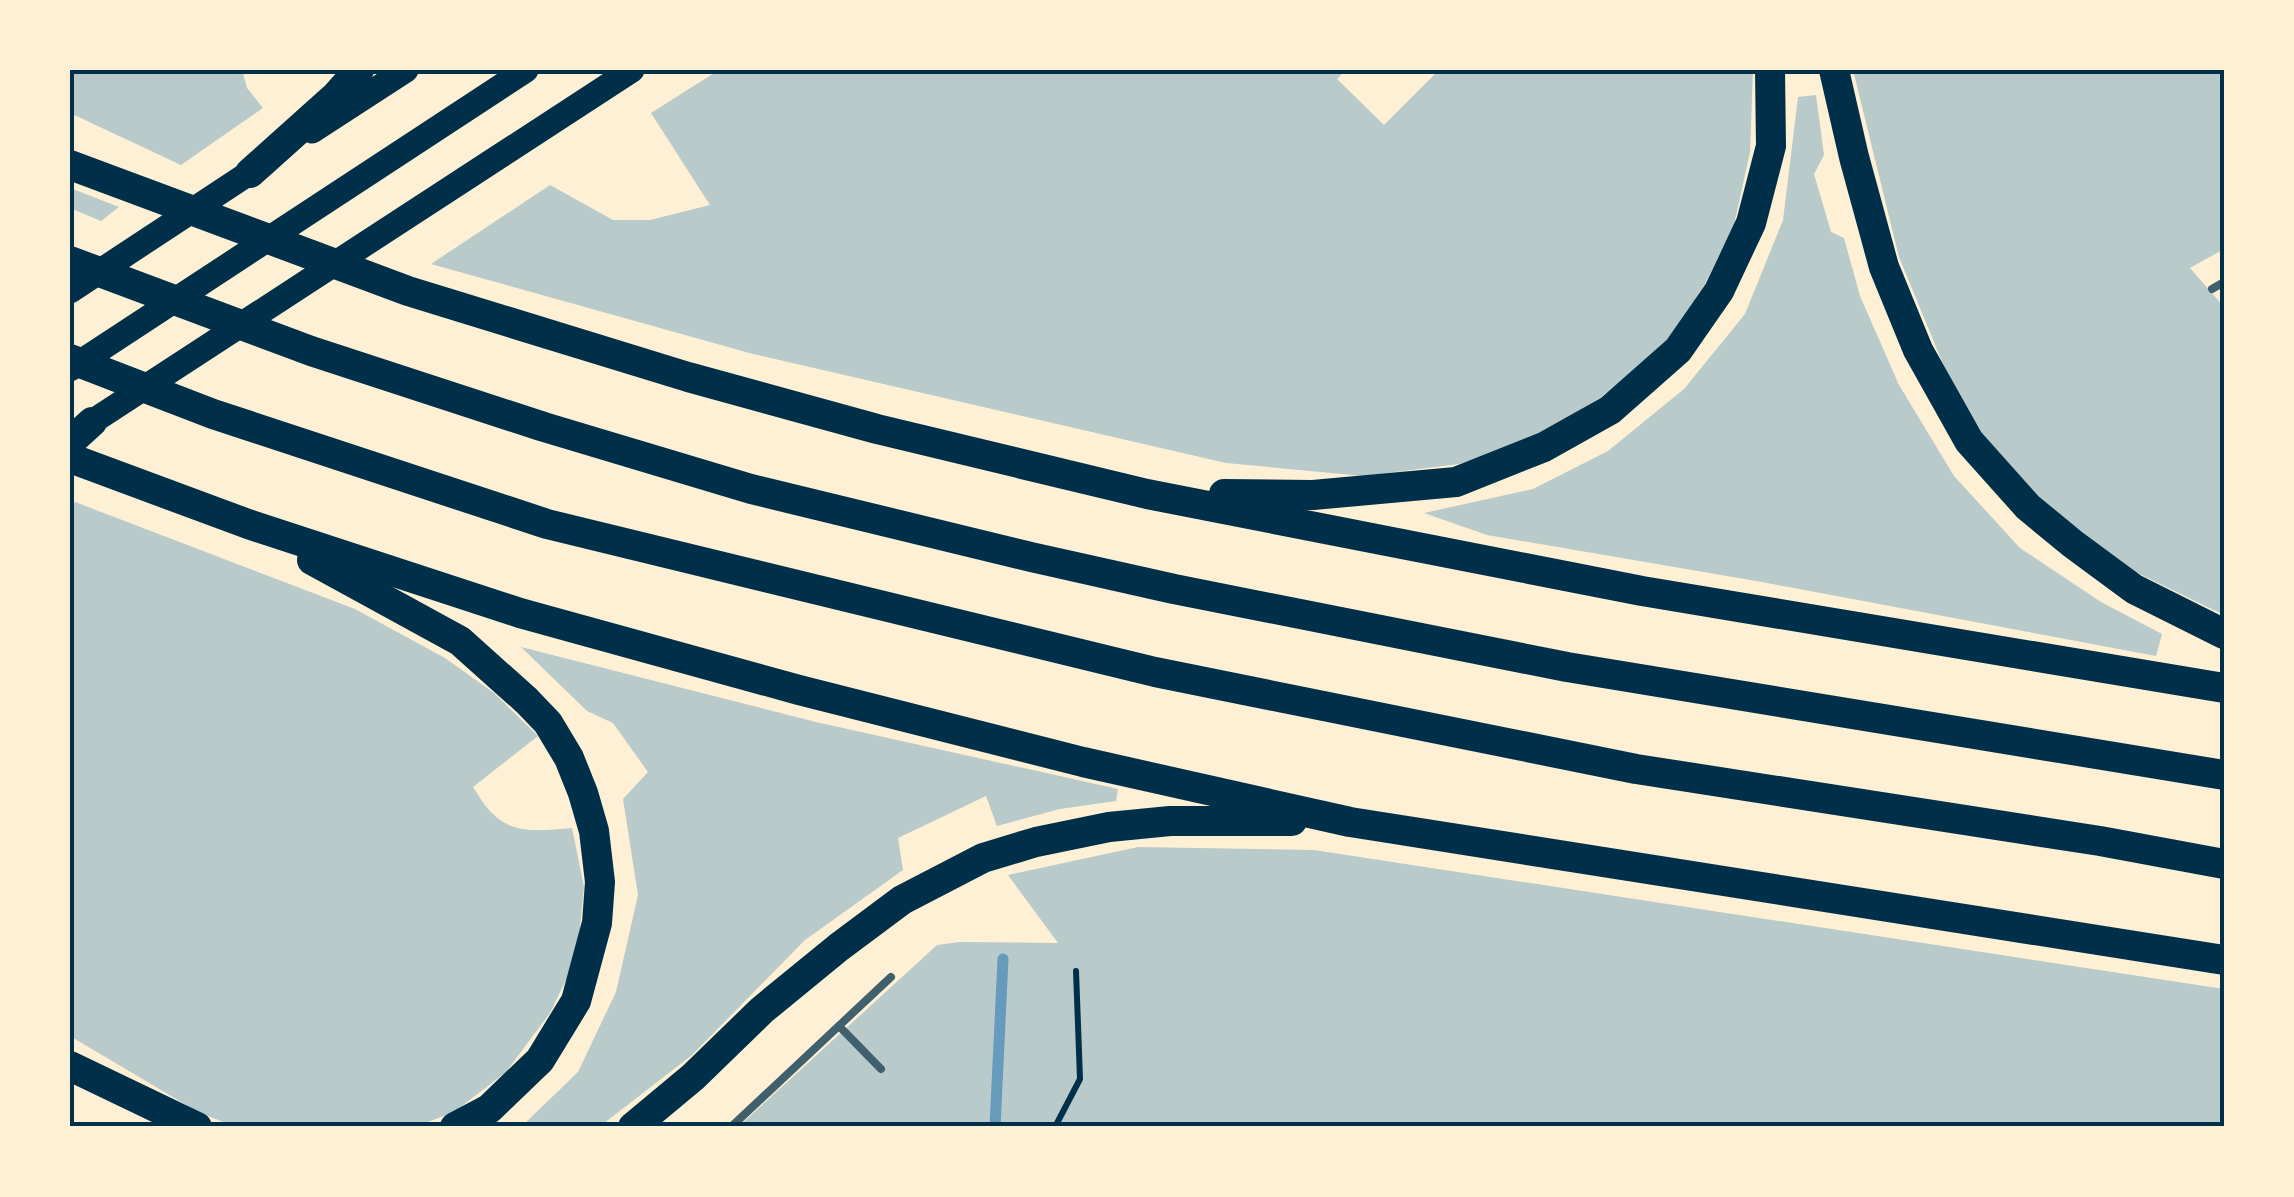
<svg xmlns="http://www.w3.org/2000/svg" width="2294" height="1197" font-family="'Roboto Condensed',sans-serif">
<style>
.green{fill:#b9caca}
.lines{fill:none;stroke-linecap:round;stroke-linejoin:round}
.stream{stroke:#669bbc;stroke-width:11}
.path{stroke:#003049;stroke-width:6}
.service{stroke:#3f606c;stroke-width:8}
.primary{stroke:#003049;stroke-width:25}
.motorway{stroke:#003049;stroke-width:30}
.neatline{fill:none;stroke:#003049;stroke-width:4}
</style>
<rect width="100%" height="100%" fill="#fdf0d5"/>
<g class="green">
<path d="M70 70H242L247 88 263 108 181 165 70 113Z"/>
<path d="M719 70H1346L1337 79 1384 125 1439 70H1753L1750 152 1734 225 1705 284 1664 346 1600 398 1526 442 1459 464 1363 476 1226 463 753 354 431 264 550 185 613 220H650L710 205 651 113Z"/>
<path d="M1853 70H2224V249L2190 268 2224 307V615L2123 566 2051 513 1981 436 1943 364 1899 257Z"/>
<path d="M1816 95 1824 155 1814 174 1831 232 1844 238 1860 296 1899 385 1954 476 2020 548 2101 602 2162 634 2156 656 1762 582 1487 535 1424 513 1533 489 1608 451 1684 389 1745 314 1783 220 1798 97Z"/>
<path d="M70 188 119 207 101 221 70 208Z"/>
<path d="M75 502 355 609 445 658 494 693 538 736 473 787C479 796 485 807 493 814 515 836 544 830 572 828L584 887 577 957 550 1013 506 1072 454 1112 415 1127H236L198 1112 70 1036V506Z"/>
<path d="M521 647 816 722 1118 789 1116 801 1060 809 997 826 986 796 898 838 903 870 805 940 692 1055 603 1124 598 1127H521L578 1072 616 992 638 895 623 799 648 772 613 723 587 711Z"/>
<path d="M1138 847 1314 850 2224 989V1127H738L937 945 960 942 1058 943 1008 875Z"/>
</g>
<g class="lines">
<path class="stream" d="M995 1127 1003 959"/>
<path class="path" d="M1055 1127 1080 1079 1076 971"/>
<g class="service">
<path d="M2212 289 2224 282"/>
<path d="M839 1026 881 1069"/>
<path d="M731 1127 891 977"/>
</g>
<g class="primary">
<path d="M312 131 406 70"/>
<path d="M70 291 266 162"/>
<path d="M70 369 526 70"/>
<path d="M78 431 632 70"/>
</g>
<g class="motorway">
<path d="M1834 70 1854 157 1884 267 1918 350 1969 441 2028 507 2073 544 2134 589 2224 634"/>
<path d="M70 165 408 291 688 377 877 429 1147 494 1642 591 2224 688"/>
<path d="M250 173 336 96 359 70"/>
<path d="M70 261 311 351 544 427 751 489 1031 557 1174 589 1567 667 2224 775"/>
<path d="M70 359 213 414 547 524 1155 672 1636 769 2100 841 2224 864"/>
<path d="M70 442 92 422"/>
<path d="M70 458 248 524 520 613 799 690 1083 762 1350 822 2224 960"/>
<path d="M1224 494 1313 495 1456 482 1544 447 1610 410 1678 350 1719 291 1751 223 1771 146 1770 70"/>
<path d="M312 560 460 641 527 701 548 723 569 758 583 793 594 831 600 882 597 923 576 1001 540 1060 489 1109 455 1127"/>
<path d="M70 1066 197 1127"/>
<path d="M633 1127 693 1077 762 1010 839 947 902 900 983 858 1036 842 1109 827 1170 821H1292"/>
</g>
</g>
<rect width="2294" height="1197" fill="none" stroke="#fdf0d5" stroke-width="145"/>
<rect x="72" y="72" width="2150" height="1052" class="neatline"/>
</svg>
